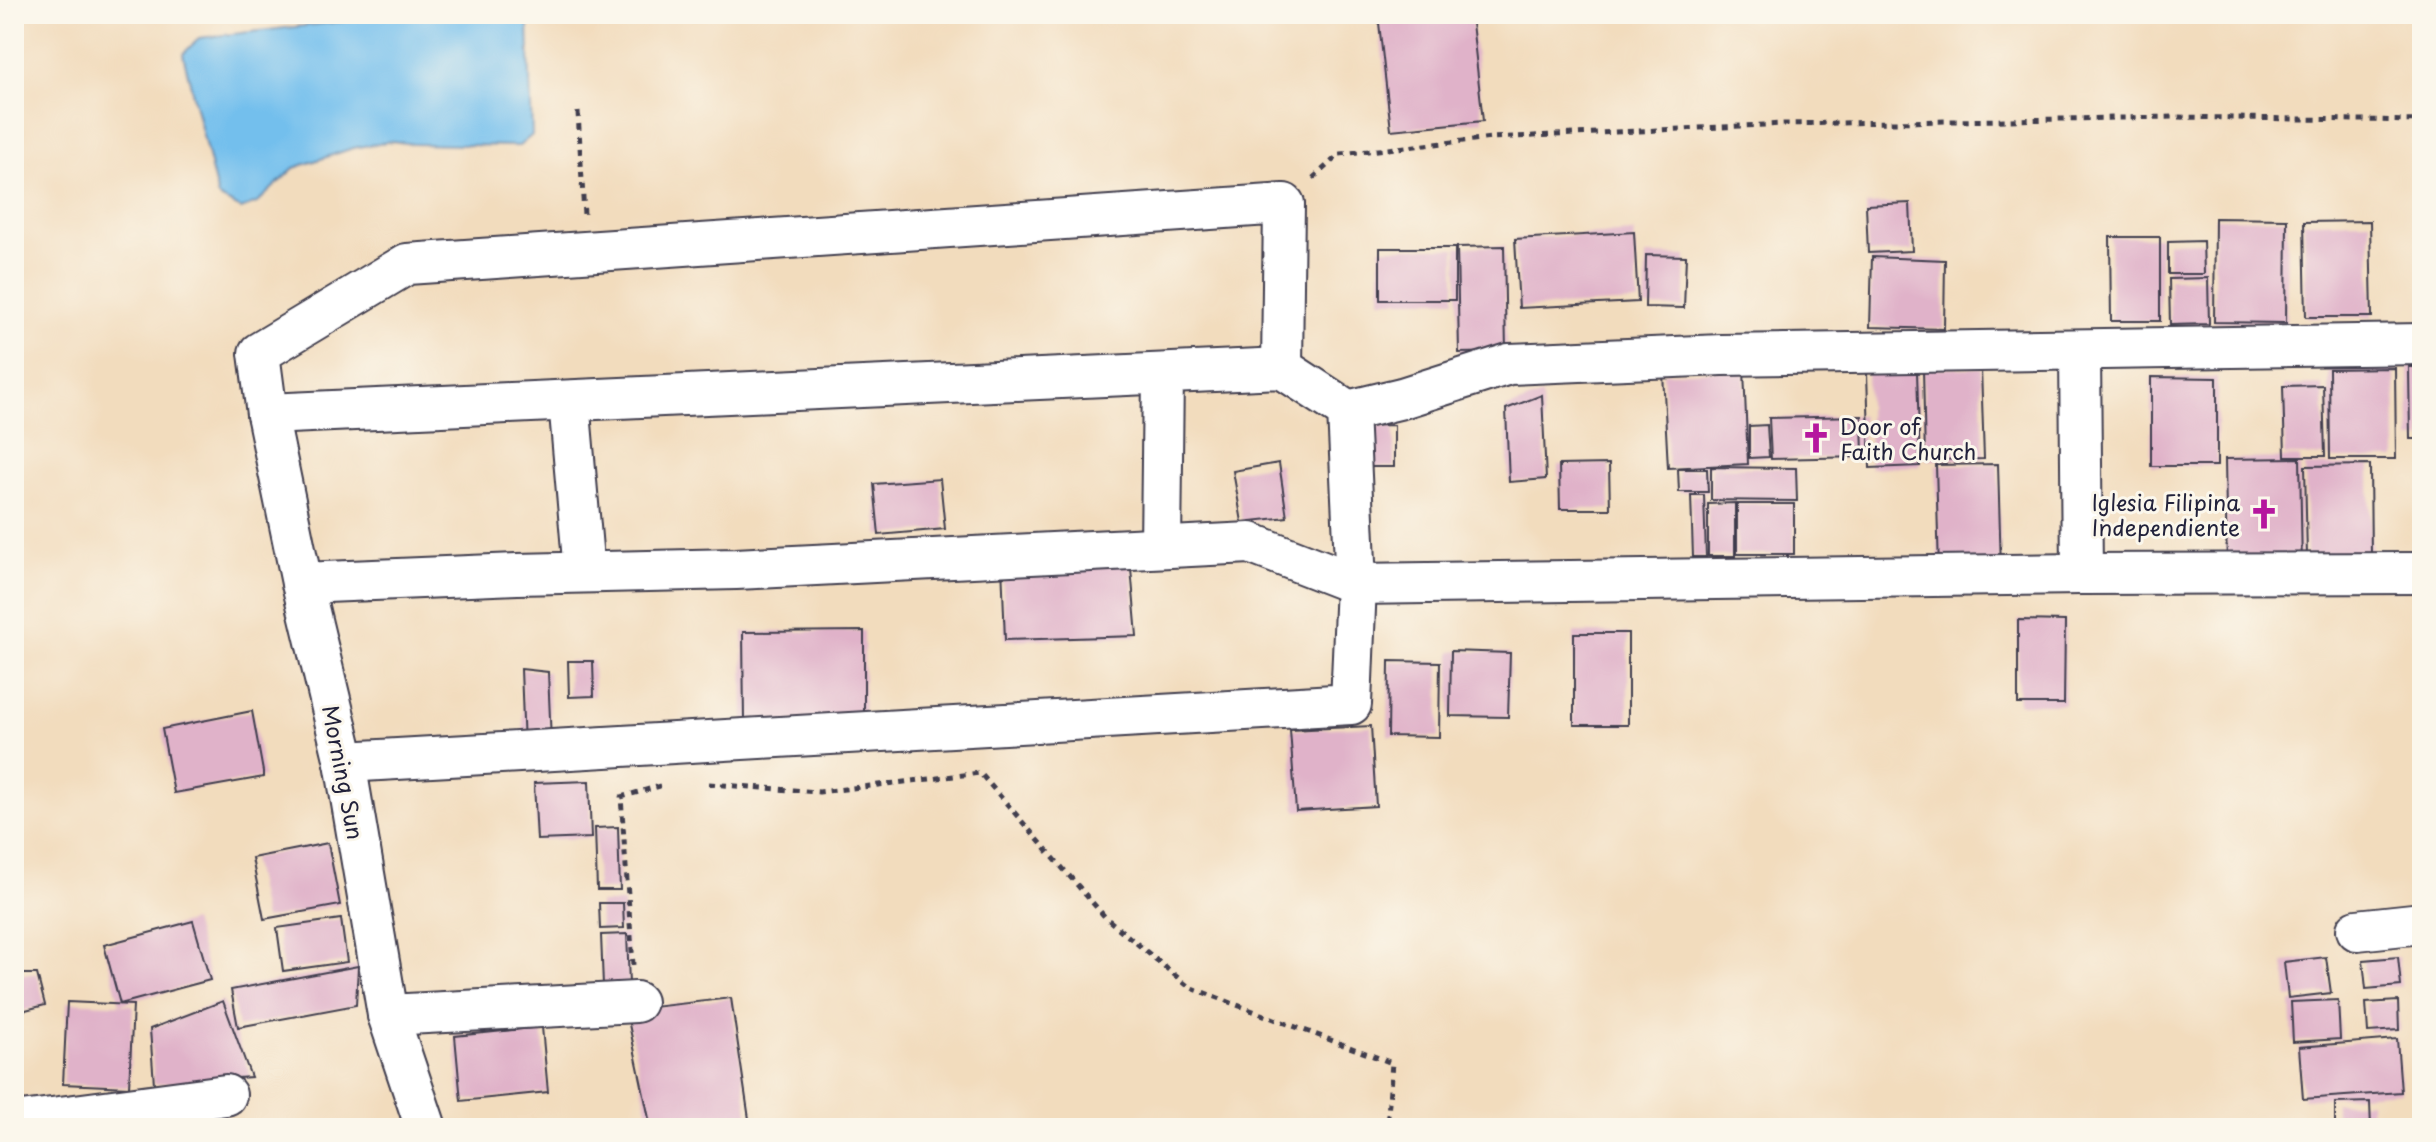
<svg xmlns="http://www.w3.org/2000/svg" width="2436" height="1142" font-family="'Playpen Sans',sans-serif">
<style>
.water{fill:#73bfed;stroke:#4a7094;stroke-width:2}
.building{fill:#e0b2c9}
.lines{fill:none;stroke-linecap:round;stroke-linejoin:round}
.minor-casing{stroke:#413e4e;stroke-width:44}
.path{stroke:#413e4e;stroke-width:5;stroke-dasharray:6 6;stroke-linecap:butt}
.minor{stroke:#fff;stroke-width:40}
.labels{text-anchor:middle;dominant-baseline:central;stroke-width:6;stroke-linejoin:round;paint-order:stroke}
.poi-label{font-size:22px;fill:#22223b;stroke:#fbf7ec;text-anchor:start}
.street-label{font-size:22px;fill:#22223b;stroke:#fbf7ec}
</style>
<rect width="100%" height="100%" fill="#fbf7ec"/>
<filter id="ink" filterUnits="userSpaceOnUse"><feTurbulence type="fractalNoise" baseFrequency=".0125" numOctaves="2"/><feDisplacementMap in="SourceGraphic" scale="16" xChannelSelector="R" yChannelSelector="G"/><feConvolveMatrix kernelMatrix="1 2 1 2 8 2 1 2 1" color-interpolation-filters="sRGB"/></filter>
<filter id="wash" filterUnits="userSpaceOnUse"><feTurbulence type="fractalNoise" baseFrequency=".006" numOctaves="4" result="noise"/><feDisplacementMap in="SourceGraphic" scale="32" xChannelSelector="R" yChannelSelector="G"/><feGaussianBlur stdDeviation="1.8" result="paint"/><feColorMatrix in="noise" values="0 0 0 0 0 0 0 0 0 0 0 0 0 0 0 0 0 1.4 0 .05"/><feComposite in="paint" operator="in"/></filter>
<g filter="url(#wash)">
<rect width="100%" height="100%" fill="#f2dcbd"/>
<path class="water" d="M406 14H513L528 24 532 135 519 146 413 144 392 141 353 148 294 168 257 203 241 209 218 197 183 54 199 38Z"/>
<g id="blocks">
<g class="building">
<path d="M1378 14H1471L1483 121 1391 130Z"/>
<path d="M1910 203 1912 251 1868 253 1866 205Z"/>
<path d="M2215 218 2287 219 2286 323 2214 322Z"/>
<path d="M2370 221 2372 317H2306L2304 222Z"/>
<path d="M1634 232 1638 302 1519 308 1515 239Z"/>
<path d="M2110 237H2160V321H2111Z"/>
<path d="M2203 241 2204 274H2168V242Z"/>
<path d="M1504 246 1506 352 1459 353 1457 247Z"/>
<rect x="1380" y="248" width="75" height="52"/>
<path d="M1646 255 1686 256 1684 308 1645 307Z"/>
<path d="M1872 257 1945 260 1944 329 1870 327Z"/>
<path d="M2208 278 2209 324 2170 325 2169 279Z"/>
<path d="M2409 367H2422V439H2410Z"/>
<path d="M1923 368H1981L1984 459 1925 460Z"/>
<path d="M2395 368 2396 459H2330L2329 369Z"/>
<path d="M1744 370 1748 464 1668 468 1663 373Z"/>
<path d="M1917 372 1920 466 1870 468 1867 373Z"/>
<path d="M2151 377 2217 378V466H2151Z"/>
<path d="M2323 385 2325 456H2285L2283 386Z"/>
<path d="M1542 395 1546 479 1509 482 1506 409Z"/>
<path d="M1862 416 1863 457 1771 459 1769 418Z"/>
<path d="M1394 425V467H1358V426Z"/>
<path d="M1767 425 1769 457 1749 458V426Z"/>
<path d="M2300 458 2302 569 2227 570 2225 459Z"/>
<path d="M1279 463 1287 517 1242 522 1233 471Z"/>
<path d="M1609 464 1610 509H1560L1559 465Z"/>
<path d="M1998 464 2001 569 1939 570 1936 465Z"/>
<path d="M2370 465 2371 557H2307L2305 466Z"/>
<path d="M1711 467 1796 468 1797 501 1711 500Z"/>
<path d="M1678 469H1707L1708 492H1679Z"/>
<path d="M940 479 945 529 879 535 874 484Z"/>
<path d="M1691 495H1704L1706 557H1693Z"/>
<path d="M1735 503V556H1708V504Z"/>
<rect x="1737" y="504" width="57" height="50"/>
<path d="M1130 557 1137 636 1005 640 1002 564Z"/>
<path d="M2018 620 2065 621 2064 704H2018Z"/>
<path d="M864 631V723L744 722 743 632Z"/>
<rect x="1574" y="633" width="54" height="92"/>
<path d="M1451 651 1510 653 1508 717 1450 716Z"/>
<path d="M568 661H593L594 696 569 697Z"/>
<path d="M1389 661 1440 662 1439 737 1388 736Z"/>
<path d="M521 669 548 672 551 742 524 746Z"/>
<path d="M252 711 264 777 174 793 162 729Z"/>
<path d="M1371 726 1376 806 1296 811 1290 730Z"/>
<path d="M589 781 591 838 537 840 534 783Z"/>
<path d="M618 827 620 890H597L595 828Z"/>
<path d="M328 843 340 905 264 919 252 858Z"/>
<path d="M599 903H623L624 928 600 929Z"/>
<path d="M341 919 347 962 283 971 277 928Z"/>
<path d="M193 921 210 980 120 1004 104 945Z"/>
<path d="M627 934 629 984 603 985 601 935Z"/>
<path d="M2326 957 2331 993 2288 998 2284 962Z"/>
<path d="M2398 957 2401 986 2366 989 2363 960Z"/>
<path d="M358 966 356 1005 238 1027 231 990Z"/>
<path d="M14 974H37L45 1005 14 1013Z"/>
<path d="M731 998 749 1119 681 1128H651L626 1010Z"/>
<path d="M2338 1000 2340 1039 2293 1042 2291 1002Z"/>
<path d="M223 1001 251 1077 154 1084 150 1029Z"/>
<path d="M2398 1001 2399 1030 2368 1032 2366 1003Z"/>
<path d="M67 1002 133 1005 129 1087 63 1084Z"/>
<path d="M542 1027 548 1092 461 1101 455 1036Z"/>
<path d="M2397 1039 2401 1092 2303 1099 2299 1047Z"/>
<path d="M2370 1102 2371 1128H2335V1103Z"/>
</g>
</g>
</g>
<g filter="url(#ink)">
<use href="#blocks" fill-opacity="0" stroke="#413e4e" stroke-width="2"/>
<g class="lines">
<g class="minor-casing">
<g id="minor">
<path d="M2080 351 2082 574"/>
<path d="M569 401 584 572"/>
<path d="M1348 411 1402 398 1509 364 1722 355 2422 344"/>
<path d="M267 414 1282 368 1348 411 1356 584 1351 704 345 762"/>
<path d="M1161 547 1163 374"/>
<path d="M302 583 517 574 736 569 1250 543 1356 584 2082 574 2422 573"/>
<path d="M2357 930 2422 923"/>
<path d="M388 1015 636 1002"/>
<path d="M14 1123 226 1095"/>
<path d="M426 1128 388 1015 345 762 302 583 267 414 259 353 407 264 1284 204 1282 368"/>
</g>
</g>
<g class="path">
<path d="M578 112 584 215"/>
<path d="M1313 178 1340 154 1492 138 1784 124 2174 117 2422 121"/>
<path d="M709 784 819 792 980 773 1105 917 1189 987 1392 1063 1387 1128"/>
<path d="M633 965 621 797 660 786"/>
</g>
<use href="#minor" class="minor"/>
</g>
</g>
<defs>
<g id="church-bare" transform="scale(2.4)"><path d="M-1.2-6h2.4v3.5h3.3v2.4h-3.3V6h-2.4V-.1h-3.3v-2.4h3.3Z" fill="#b5179e" stroke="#fbf7ec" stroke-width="2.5" paint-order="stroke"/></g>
</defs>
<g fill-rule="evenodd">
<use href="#church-bare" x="1816" y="438"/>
<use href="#church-bare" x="2264" y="514"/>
</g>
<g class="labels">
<g class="poi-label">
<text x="1840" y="425">Door of<tspan x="1840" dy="25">Faith Church</tspan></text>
<text x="2240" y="501" text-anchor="end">Iglesia Filipina<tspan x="2240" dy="25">Independiente</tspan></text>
</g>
<g class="street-label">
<text transform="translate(344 772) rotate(79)">Morning Sun</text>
</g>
</g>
<rect width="2436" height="1142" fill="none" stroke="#fbf7ec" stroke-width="48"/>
</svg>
